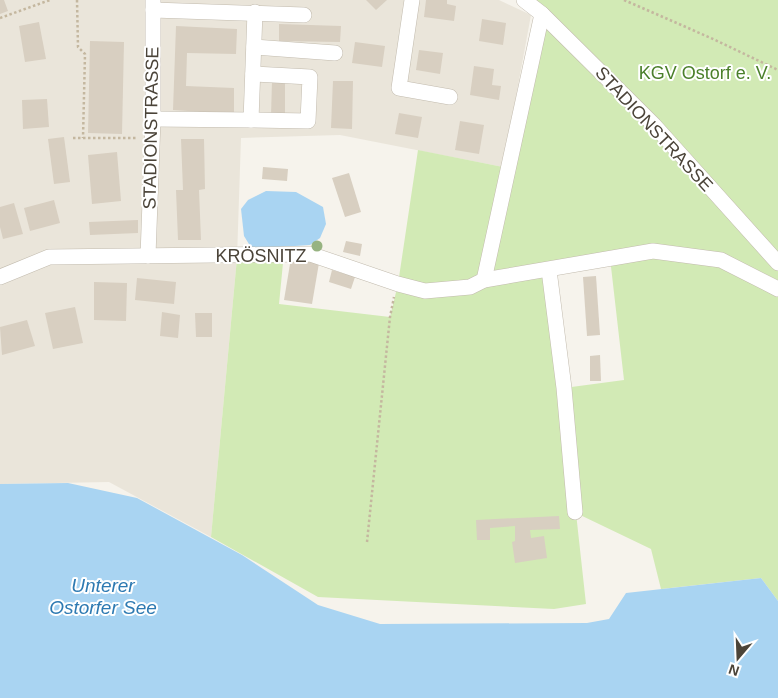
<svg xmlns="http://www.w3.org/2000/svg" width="778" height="698" font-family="Helvetica,sans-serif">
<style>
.residential{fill:#eae5da}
.green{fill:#d2eab5;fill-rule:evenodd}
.water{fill:#a9d4f2}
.building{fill:#d8cfc1}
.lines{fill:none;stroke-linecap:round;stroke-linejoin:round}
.minor-casing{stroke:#c2bbae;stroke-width:16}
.path{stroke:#c4b79f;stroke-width:2.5;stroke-dasharray:2.5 2.5;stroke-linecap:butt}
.minor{stroke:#fff;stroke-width:15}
.tree{fill:#97b381}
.labels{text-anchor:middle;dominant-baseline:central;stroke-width:4;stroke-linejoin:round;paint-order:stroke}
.park-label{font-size:18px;fill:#4a7f2a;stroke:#fff}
.street-label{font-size:18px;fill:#4b4439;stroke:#fff}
.water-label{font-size:19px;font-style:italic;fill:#2e7ab2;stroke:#fff}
</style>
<rect width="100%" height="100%" fill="#f6f3ec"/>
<path class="residential" d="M0 0H499L531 15 503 167 340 135 241 138 237 258 211 537 109 482 0 484Z"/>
<path class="green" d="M524 0H778V601L761 578 661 589 651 549 576 513 586 604 554 609 318 597 211 537 237 258 283 263 279 304 390 317 398 284 418 150 503 167 542 14ZM610 258 624 380 564 388 549 270Z"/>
<g class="water">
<path d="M266 191 296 192 323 207 326 224 320 238 310 245 252 249 244 236 241 209 248 200Z"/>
<path d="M68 483 137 498 242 555 318 605 380 624 587 623 609 619 626 593 761 578 778 601V698H0V484Z"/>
</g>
<g class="building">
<path d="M0 0H4L8 11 0 14Z"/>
<path d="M366 0H387L376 10Z"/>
<path d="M426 0H447V4L456 6 454 21 424 17Z"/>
<path d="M482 19 506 23 503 45 479 41Z"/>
<path d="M39 22 46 59 25 62 19 26Z"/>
<path d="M279 24 341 26 340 42 279 41Z"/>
<path d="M176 26 237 29 236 54 187 53 186 86 234 88V114L173 110Z"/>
<path d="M90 41 124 42 122 134 88 133Z"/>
<path d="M355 42 385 46 382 67 352 63Z"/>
<path d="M419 50 443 53 440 74 416 70Z"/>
<path d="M474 66 494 69 492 85 501 86 499 100 470 95Z"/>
<path d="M272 81H285V116H271Z"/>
<path d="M333 81H353L352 129 331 128Z"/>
<path d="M47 99 49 127 23 129 22 100Z"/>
<path d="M399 113 422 117 418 138 395 134Z"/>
<path d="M460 121 484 125 479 154 455 150Z"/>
<path d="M64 137 70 182 54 184 48 139Z"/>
<path d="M181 139H204L205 189 199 190 201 240H178L176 190H183Z"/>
<path d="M117 152 121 201 92 204 88 155Z"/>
<path d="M263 167 288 169 287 181 262 179Z"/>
<path d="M349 173 361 212 345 217 332 178Z"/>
<path d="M54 200 60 223 30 231 24 208Z"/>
<path d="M14 203 23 234 3 239 0 227V207Z"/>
<path d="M138 220V233L90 235 89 222Z"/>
<path d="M346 241 362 244 360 256 343 252Z"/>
<path d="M291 258 319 263 312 304 284 300Z"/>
<path d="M332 270 355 277 351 289 329 282Z"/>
<path d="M596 276 600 335 587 336 583 277Z"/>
<path d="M137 278 176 282 174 304 135 300Z"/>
<path d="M94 282 127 283 126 321 94 320Z"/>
<path d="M75 307 83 343 53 349 45 313Z"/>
<path d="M162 312 180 315 178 338 160 336Z"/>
<path d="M195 313H212V337H196Z"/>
<path d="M27 320 35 346 2 355 0 327Z"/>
<path d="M600 355 601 381H590V356Z"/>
<path d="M559 516 560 529 530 530 531 538 544 536 547 558 515 563 512 542 515 541V526L490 528V540H477L476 520Z"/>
</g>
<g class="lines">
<g class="minor-casing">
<g id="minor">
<path d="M412 0 399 88 450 97"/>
<path d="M524 0 542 14 654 125 778 263"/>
<path d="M153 10 304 15"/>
<path d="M254 47 335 53"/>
<path d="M153 119 251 120 255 12"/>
<path d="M251 120 308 121 310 77 253 74"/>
<path d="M148 256 153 119V0"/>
<path d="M549 270 564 388 575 512"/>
<path d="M0 277 49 257 310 254 398 284 425 291 470 287 484 280 653 251 721 260 778 289"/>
<path d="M484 280 542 14"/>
</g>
</g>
<g class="path">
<path d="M77 0 78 47 85 54 83 138"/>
<path d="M624 0 711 38 778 70"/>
<path d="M0 18 50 0"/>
<path d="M73 138H138"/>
<path d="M367 542 390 317 394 297"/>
</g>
<use href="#minor" class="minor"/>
</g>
<circle class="tree" cx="317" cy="246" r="5.5"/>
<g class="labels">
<g class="park-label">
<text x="705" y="73">KGV Ostorf e. V.</text>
</g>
<g class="street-label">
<text transform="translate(151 128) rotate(-89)">STADIONSTRASSE</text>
<text transform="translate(654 129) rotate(47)">STADIONSTRASSE</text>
<text x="261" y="256">KRÖSNITZ</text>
</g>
<g class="water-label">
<text x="103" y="585">Unterer<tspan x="103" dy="22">Ostorfer See</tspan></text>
</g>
</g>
<g transform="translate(738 658) rotate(199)" stroke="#ffffff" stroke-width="4" paint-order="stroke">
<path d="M0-4L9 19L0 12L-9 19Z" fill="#4b4439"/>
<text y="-8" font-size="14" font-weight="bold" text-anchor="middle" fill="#4b4439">N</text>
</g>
</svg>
